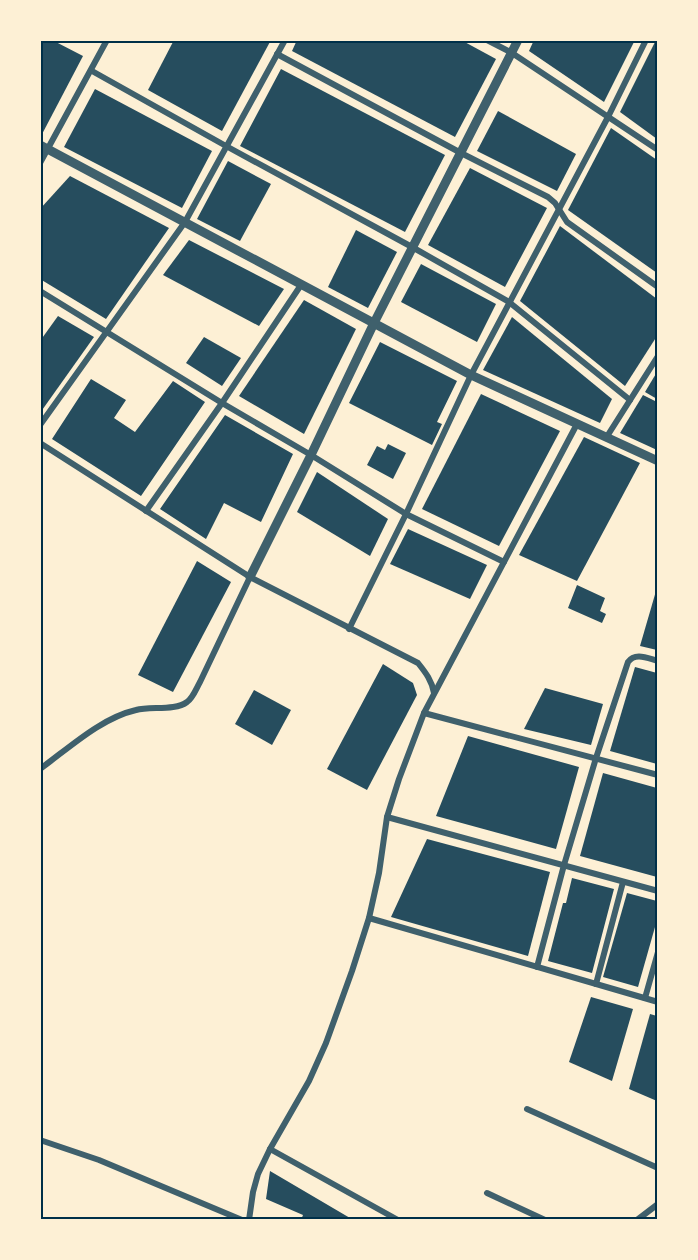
<svg xmlns="http://www.w3.org/2000/svg" width="698" height="1260" font-family="Poppins,sans-serif">
<style>
.building{fill:#264d5e}
.lines{fill:none;stroke-linecap:round;stroke-linejoin:round}
.minor{stroke:#3f606c;stroke-width:6}
.tertiary{stroke:#3f606c;stroke-width:9}
.neatline{fill:none;stroke:#003049;stroke-width:2}
</style>
<rect width="100%" height="100%" fill="#fdf0d5"/>
<g class="building">
<path d="M40 40H52L83 56 40 138Z"/>
<path d="M174 40H271L222 131 148 90Z"/>
<path d="M297 40H461L496 59 455 137 292 51Z"/>
<path d="M534 40H635L604 102 529 51Z"/>
<path d="M656 40H657V139L620 112Z"/>
<path d="M281 69 445 155 405 232 240 146Z"/>
<path d="M95 89 212 151 182 208 64 147Z"/>
<path d="M498 111 576 154 557 191 477 151Z"/>
<path d="M611 128 657 160V273L568 210Z"/>
<path d="M228 161 271 184 240 241 197 219Z"/>
<path d="M470 168 547 208 505 287 428 245Z"/>
<path d="M70 176 169 228 106 319 40 279V209Z"/>
<path d="M560 226 657 299V336L625 386 520 301Z"/>
<path d="M356 230 397 252 368 308 328 287Z"/>
<path d="M189 240 284 289 259 326 163 275Z"/>
<path d="M421 264 496 304 477 342 401 302Z"/>
<path d="M304 300 356 329 304 434 239 396Z"/>
<path d="M58 316 94 337 40 413V341Z"/>
<path d="M512 317 612 399 600 423 483 370Z"/>
<path d="M204 337 241 358 222 386 186 363Z"/>
<path d="M380 342 457 381 437 422 442 424 432 445 349 403Z"/>
<path d="M657 372V399L645 392Z"/>
<path d="M91 379 126 400 114 418 135 432 173 381 205 402 141 496 52 439Z"/>
<path d="M481 394 560 431 499 546 422 509Z"/>
<path d="M643 395 657 402V450L620 433Z"/>
<path d="M225 415 293 454 261 522 224 503 206 539 160 509Z"/>
<path d="M584 437 640 463 577 581 519 555Z"/>
<path d="M388 444 406 453 393 479 367 465 377 446 385 450Z"/>
<path d="M317 472 388 519 370 556 297 512Z"/>
<path d="M408 529 487 565 470 599 390 564Z"/>
<path d="M197 561 231 582 173 692 138 675Z"/>
<path d="M577 585 605 598 600 611 606 614 602 623 568 608Z"/>
<path d="M656 591 657 592V650L640 646Z"/>
<path d="M383 664 413 683 417 695 367 790 327 769Z"/>
<path d="M635 667 657 673V764L610 751Z"/>
<path d="M545 688 603 704 591 745 524 729Z"/>
<path d="M254 690 291 710 272 745 235 724Z"/>
<path d="M468 736 579 767 556 849 436 816Z"/>
<path d="M603 773 657 788V877L580 856Z"/>
<path d="M427 839 550 872 528 956 391 917Z"/>
<path d="M572 878 614 889 592 973 548 961 563 903H566Z"/>
<path d="M627 893 657 901V920L638 987 603 977Z"/>
<path d="M591 997 633 1009 612 1081 569 1062Z"/>
<path d="M650 1014 657 1016V1101L629 1089Z"/>
<path d="M270 1171 350 1218V1220H301L303 1215 266 1199Z"/>
</g>
<g class="lines">
<g class="minor">
<path d="M487 40 512 53 658 150"/>
<path d="M277 54 461 153 548 197 555 203 567 222 658 287"/>
<path d="M92 71 226 146 412 247 509 302 630 400"/>
<path d="M40 163 107 40"/>
<path d="M40 291 222 403 311 455 406 514 504 562"/>
<path d="M40 425 185 222 285 40"/>
<path d="M606 438 658 356"/>
<path d="M40 443 250 577 418 663C426 673 432 681 434 693"/>
<path d="M146 511 222 403 301 285"/>
<path d="M349 629 406 514 471 375 608 117 646 40"/>
<path d="M424 713 658 775"/>
<path d="M40 769C69 748 101 718 136 710 150 706 175 711 187 702 193 698 196 689 200 682L250 577"/>
<path d="M387 817 658 891"/>
<path d="M369 918 658 1002"/>
<path d="M537 967 564 865 596 758 628 662C635 652 647 658 658 661"/>
<path d="M596 984 623 882"/>
<path d="M645 998 658 952"/>
<path d="M527 1109 658 1168"/>
<path d="M40 1140 99 1160 242 1220"/>
<path d="M270 1149 398 1220"/>
<path d="M487 1193 545 1220"/>
<path d="M249 1220 253 1192 258 1174 270 1149 309 1081 326 1043 352 971 369 918 379 873 387 817 399 779 424 713 577 424"/>
<path d="M637 1220 658 1204"/>
</g>
<g class="tertiary">
<path d="M40 145 471 375 658 461"/>
<path d="M250 577 311 455 374 323 518 40"/>
</g>
</g>
<rect width="698" height="1260" fill="none" stroke="#fdf0d5" stroke-width="84"/>
<rect x="42" y="42" width="614" height="1176" class="neatline"/>
</svg>
